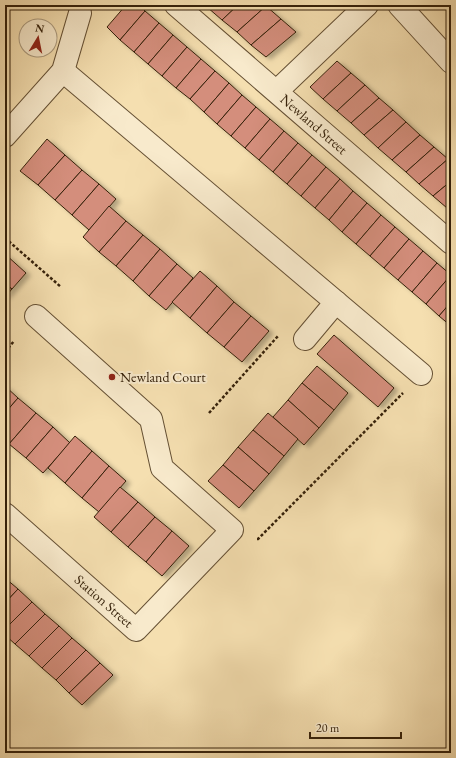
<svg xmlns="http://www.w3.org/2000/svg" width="456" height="758" font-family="'EB Garamond',serif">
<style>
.building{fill:#d48e7c;stroke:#35210a;filter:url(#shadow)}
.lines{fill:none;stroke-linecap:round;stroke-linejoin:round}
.minor-casing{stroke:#655034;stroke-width:24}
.path{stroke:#35210a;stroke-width:2.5;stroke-dasharray:3 2;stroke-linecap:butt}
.minor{stroke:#f8eacc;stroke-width:22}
.poi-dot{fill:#8f2418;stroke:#f8eacc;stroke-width:1.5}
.labels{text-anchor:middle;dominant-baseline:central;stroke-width:4;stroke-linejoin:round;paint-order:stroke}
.street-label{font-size:14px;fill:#35210a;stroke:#f8eacc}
.poi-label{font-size:14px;fill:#35210a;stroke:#f8eacc;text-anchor:start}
</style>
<defs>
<filter id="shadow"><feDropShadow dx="4.5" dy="2.5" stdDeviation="2" flood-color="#0004"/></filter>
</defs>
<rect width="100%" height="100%" fill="#f5dfb0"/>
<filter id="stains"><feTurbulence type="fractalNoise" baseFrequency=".005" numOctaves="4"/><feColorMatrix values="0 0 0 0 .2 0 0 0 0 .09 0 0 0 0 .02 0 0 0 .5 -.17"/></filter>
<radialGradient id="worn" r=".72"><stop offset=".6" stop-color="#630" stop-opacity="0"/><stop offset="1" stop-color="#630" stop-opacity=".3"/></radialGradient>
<g class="building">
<path d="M126 5H139L145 11 120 40 107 27Z"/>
<path d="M210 5H238L222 20 207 7Z"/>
<path d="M238 5H265L266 6 237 32 222 20Z"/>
<path d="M266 6 281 19 251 45 237 32Z"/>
<path d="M145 11 159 23 134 52 120 40Z"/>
<path d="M281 19 296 32 266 57 251 45Z"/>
<path d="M159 23 173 35 148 64 134 52Z"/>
<path d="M173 35 187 47 162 76 148 64Z"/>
<path d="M187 47 201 59 176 88 162 76Z"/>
<path d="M201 59 215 71 190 99 176 88Z"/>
<path d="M337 61 351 73 323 99 310 87Z"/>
<path d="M215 71 229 83 204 112 190 99Z"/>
<path d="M351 73 365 85 337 111 323 99Z"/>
<path d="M229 83 242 95 217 124 204 112Z"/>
<path d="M365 85 379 98 351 123 337 111Z"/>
<path d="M242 95 256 107 231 136 217 124Z"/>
<path d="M379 98 393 110 364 135 351 123Z"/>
<path d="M256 107 270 119 245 148 231 136Z"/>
<path d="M393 110 406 122 378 148 364 135Z"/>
<path d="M270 119 284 131 259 160 245 148Z"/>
<path d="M406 122 420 135 392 160 378 148Z"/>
<path d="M284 131 298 143 273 172 259 160Z"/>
<path d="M420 135 434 147 406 172 392 160Z"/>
<path d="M47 139 65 155 38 185 20 171Z"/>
<path d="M298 143 312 155 287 184 273 172Z"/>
<path d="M434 147 448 159 419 184 406 172Z"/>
<path d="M65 155 82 170 55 200 38 185Z"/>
<path d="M312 155 326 167 301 196 287 184Z"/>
<path d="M448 159 451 162V181L433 196 419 184Z"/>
<path d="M326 167 340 179 315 208 301 196Z"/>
<path d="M82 170 99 184 72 215 55 200Z"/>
<path d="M340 179 353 191 329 220 315 208Z"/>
<path d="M451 181V205L447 208 433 196Z"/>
<path d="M99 184 116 199 89 230 72 215Z"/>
<path d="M353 191 367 203 342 232 329 220Z"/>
<path d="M367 203 381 215 356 244 342 232Z"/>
<path d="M109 206 126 221 99 252 83 237Z"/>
<path d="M381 215 395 227 370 256 356 244Z"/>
<path d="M126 221 143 235 116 266 99 252Z"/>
<path d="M395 227 409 239 384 268 370 256Z"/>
<path d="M143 235 160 249 133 281 116 266Z"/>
<path d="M409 239 423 251 398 280 384 268Z"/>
<path d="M160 249 177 264 149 296 133 281Z"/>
<path d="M423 251 437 263 412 292 398 280Z"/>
<path d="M5 254 26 273 12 289 5 284Z"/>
<path d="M437 263 451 275 426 304 412 292Z"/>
<path d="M177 264 193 278 166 310 149 296Z"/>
<path d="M200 271 217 286 190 318 172 302Z"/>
<path d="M451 275V302L439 316 426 304Z"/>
<path d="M5 284 12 289 5 297Z"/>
<path d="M217 286 234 302 207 333 190 318Z"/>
<path d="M234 302 251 316 224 347 207 333Z"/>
<path d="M451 302V326L439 316Z"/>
<path d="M251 316 269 331 242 362 224 347Z"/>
<path d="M334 335 394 388 378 407 317 354Z"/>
<path d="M317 366 348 393 334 410 302 383Z"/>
<path d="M302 383 334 410 319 428 288 400Z"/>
<path d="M5 386 18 398 5 413Z"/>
<path d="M18 398 36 413 9 444 5 440V413Z"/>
<path d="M288 400 319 428 304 445 273 417Z"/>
<path d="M36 413 53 427 26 458 9 444Z"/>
<path d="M268 413 298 439 284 456 253 430Z"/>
<path d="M53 427 70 443 43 473 26 458Z"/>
<path d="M253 430 284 456 269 474 238 447Z"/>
<path d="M75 436 92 451 65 483 48 468Z"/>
<path d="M238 447 269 474 254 491 223 465Z"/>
<path d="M92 451 109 466 82 498 65 483Z"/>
<path d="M223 465 254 491 239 508 208 481Z"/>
<path d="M109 466 126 481 99 512 82 498Z"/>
<path d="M120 487 138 502 111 532 94 517Z"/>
<path d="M138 502 155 517 128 547 111 532Z"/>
<path d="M155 517 172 531 146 562 128 547Z"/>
<path d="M172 531 189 546 162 576 146 562Z"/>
<path d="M5 578 18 589 5 603Z"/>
<path d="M18 589 32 602 5 629V603Z"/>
<path d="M32 602 45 614 15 644 5 635V629Z"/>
<path d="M45 614 59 626 29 656 15 644Z"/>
<path d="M59 626 72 638 42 668 29 656Z"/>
<path d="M72 638 86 650 56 680 42 668Z"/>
<path d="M86 650 100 663 69 693 56 680Z"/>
<path d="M100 663 113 675 82 705 69 693Z"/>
</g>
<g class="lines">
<g class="minor-casing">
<g id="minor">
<path d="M176 5 451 243"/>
<path d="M399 5 451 62"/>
<path d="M63 71 421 374"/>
<path d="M277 91 367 5"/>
<path d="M5 136 63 71 80 13"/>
<path d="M305 339 336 302"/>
<path d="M5 514 136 630 232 530 162 468 151 419 36 316"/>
</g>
</g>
<g class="path">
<path d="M5 238 61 287"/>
<path d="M5 352 14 341"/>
<path d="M209 413 278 336"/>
<path d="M257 539H258L403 393"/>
</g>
<use href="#minor" class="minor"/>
</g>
<circle class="poi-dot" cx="112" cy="377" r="4"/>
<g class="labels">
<g class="street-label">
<text transform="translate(314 124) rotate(41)">Newland Street</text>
<text transform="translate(104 601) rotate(41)">Station Street</text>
</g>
<g class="poi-label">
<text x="120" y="377">Newland Court</text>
</g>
</g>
<rect width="456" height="758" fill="none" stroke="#f5dfb0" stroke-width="20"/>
<rect x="6" y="6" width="444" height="746" fill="none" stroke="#35210a" stroke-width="2"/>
<rect x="10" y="10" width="436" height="738" fill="none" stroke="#35210a"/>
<g transform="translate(38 38) rotate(10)"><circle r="19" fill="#f8eacc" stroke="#aa9a7e"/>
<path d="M0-3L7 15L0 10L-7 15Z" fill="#8f2418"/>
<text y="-6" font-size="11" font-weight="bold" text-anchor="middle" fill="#35210a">N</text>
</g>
<path d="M310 732v6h91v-6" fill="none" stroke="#35210a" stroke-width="2"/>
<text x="316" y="732" font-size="12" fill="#35210a" stroke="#f8eacc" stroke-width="3" paint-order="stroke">20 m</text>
<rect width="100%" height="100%" filter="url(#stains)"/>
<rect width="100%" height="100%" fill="url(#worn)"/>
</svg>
